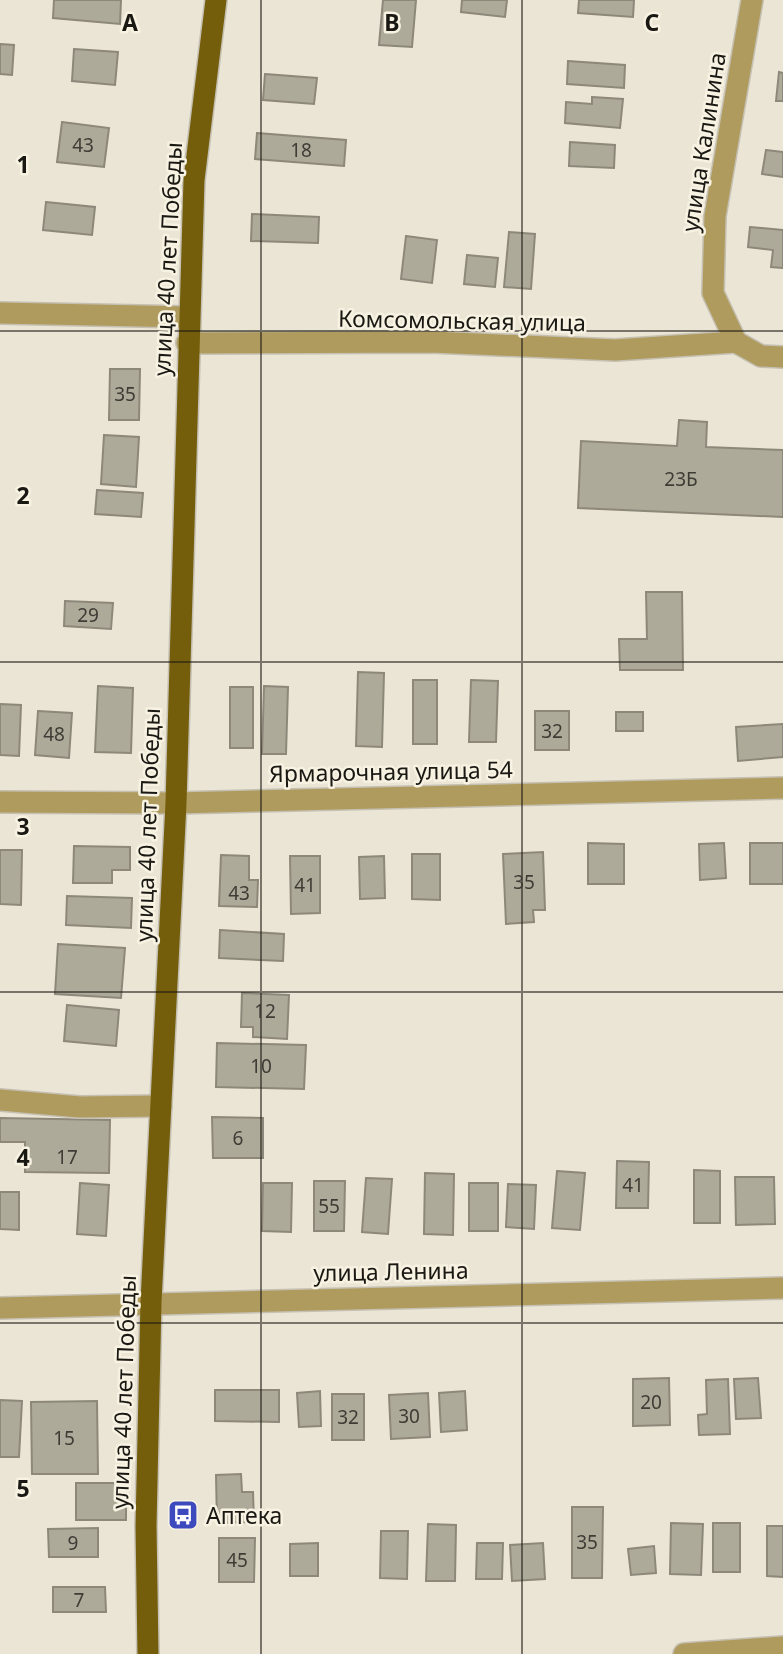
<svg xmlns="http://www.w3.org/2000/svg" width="783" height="1654" font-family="'Noto Sans',sans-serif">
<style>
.building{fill:#aeaa9a;stroke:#8d887a;stroke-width:2}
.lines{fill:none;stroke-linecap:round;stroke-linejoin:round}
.minor-casing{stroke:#c5c0b2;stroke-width:24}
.major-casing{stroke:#c5c0b2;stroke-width:24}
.minor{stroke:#af9b5d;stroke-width:21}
.major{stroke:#745e0b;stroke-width:21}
.grid{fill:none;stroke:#1a1813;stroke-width:2;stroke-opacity:0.55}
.labels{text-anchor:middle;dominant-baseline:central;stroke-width:5;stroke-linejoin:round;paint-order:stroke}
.number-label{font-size:19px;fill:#3f3c35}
.street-label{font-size:23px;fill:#1a1813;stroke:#f7f2e2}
.poi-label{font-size:23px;fill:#1a1813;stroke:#f7f2e2;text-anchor:start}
.grid-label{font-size:23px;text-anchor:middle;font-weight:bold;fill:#1a1813;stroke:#f7f2e2;stroke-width:5;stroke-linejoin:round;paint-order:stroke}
</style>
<rect width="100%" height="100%" fill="#eae5d5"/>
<g class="building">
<path d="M54 0H121L120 24 53 18Z"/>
<path d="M383 0H416L412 47 379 45Z"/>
<path d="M462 0H507L505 17 461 12Z"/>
<path d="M579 0H634L633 17 578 13Z"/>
<path d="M0 44 14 45 12 75 0 74Z"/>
<path d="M74 49 118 52 115 85 72 81Z"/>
<path d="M568 61 625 65 624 88 567 84Z"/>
<path d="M779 72 783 73V101H776Z"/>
<path d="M265 74 317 78 314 104 263 100Z"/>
<path d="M592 97 623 99 620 128 565 123 566 102 592 104Z"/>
<path d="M62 122 109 128 104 167 57 162Z"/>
<path d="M257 133 346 140 344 166 255 159Z"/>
<path d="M570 142 615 145 614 168 569 166Z"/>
<path d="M766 150 783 152V177L762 174Z"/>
<path d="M46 202 95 207 92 235 43 230Z"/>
<path d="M252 214 319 217 318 243 251 241Z"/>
<path d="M750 227 783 230V268L771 267 773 250 748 247Z"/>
<path d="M509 232 535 234 531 289 504 287Z"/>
<path d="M406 236 437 240 432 283 401 279Z"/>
<path d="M467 255 498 258 495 287 464 284Z"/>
<path d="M110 369H140L139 420H109Z"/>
<path d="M679 420 707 422 706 447 783 450V517L578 508 581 441 677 446Z"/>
<path d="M104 435 139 437 136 487 101 484Z"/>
<path d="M97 490 143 493 141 517 95 514Z"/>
<path d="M646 592H682L683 670H620L619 639H647Z"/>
<path d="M65 601 113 603 111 629 64 626Z"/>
<path d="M358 672 384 673 382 747 356 746Z"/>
<rect x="413" y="680" width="24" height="64"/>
<path d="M471 680 498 681 496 742H469Z"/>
<path d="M98 686 133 688 131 753 95 752Z"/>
<path d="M264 686 288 687 286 754H262Z"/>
<rect x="230" y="687" width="23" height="61"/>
<path d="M0 704 21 705 19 756 0 755Z"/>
<path d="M38 711 72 713 69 758 35 755Z"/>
<rect x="535" y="711" width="34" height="39"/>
<rect x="616" y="712" width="27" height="19"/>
<path d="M783 724V757L738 761 736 727Z"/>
<path d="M588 843 624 844V884H588Z"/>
<path d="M724 843 726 878 700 880 699 844Z"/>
<rect x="750" y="843" width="33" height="41"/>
<path d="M74 846 130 847V870H112V883H73Z"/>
<path d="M0 850H22L21 905 0 904Z"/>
<path d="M543 852 545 910H533L534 922 506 924 503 854Z"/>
<path d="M412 854H440V900L412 899Z"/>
<path d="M221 855 249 856V880H258L257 907 219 906Z"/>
<path d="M290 856H320V913L291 914Z"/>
<path d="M384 856 385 898 360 899 359 857Z"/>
<path d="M67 896 132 898 131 928 66 925Z"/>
<path d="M220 930 284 934 283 961 219 958Z"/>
<path d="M58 944 125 948 121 998 55 994Z"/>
<path d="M242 993 289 995 287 1039 253 1037V1027H241Z"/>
<path d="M67 1005 119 1010 116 1046 64 1041Z"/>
<path d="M217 1043 306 1045 304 1089 216 1087Z"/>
<path d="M212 1117 263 1118V1158H213Z"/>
<path d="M0 1118 110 1120 109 1173 25 1172V1142H0Z"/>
<path d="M617 1161 649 1162 648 1208H616Z"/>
<path d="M694 1170 720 1171V1223H694Z"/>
<path d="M557 1171 585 1173 580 1230 552 1228Z"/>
<path d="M425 1173 454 1174 453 1235 424 1234Z"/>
<path d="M735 1177H774L775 1224 736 1225Z"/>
<path d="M366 1178 392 1179 388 1234 362 1232Z"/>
<path d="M314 1181H345L344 1231H314Z"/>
<path d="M80 1183 109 1185 106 1236 77 1234Z"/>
<path d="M263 1183H292L291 1232 262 1231Z"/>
<rect x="469" y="1183" width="29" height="48"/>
<path d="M508 1184 536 1185 534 1229 506 1227Z"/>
<path d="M0 1192H19V1230L0 1229Z"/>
<path d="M669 1378 670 1425 633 1426V1379Z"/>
<path d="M758 1378 761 1418 736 1419 734 1379Z"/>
<path d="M728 1379 730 1434 699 1435 698 1415 707 1414 706 1380Z"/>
<path d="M215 1390H279V1422L215 1421Z"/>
<path d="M320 1391 321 1426 299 1427 297 1393Z"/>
<path d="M465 1391 467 1430 441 1432 439 1393Z"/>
<path d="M428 1393 430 1437 391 1439 389 1395Z"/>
<rect x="332" y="1394" width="32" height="46"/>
<path d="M0 1400 22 1401 19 1457H0Z"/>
<path d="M97 1401 98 1474H32L31 1402Z"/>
<path d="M241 1474 242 1492H253L254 1522 217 1523 216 1475Z"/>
<rect x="76" y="1483" width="50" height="37"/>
<path d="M572 1507H603L602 1578H572Z"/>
<path d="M671 1523 703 1524 701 1575 670 1574Z"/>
<rect x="713" y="1523" width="27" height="49"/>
<path d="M428 1524 456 1525 455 1581H426Z"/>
<path d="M767 1526H783V1577L767 1576Z"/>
<path d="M98 1528V1557H49L48 1529Z"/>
<path d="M381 1531H408L407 1579 380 1578Z"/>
<path d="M219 1538H255L254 1582H219Z"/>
<path d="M318 1543V1576H290V1544Z"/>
<path d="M477 1543H503L502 1579H476Z"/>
<path d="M543 1543 545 1579 512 1581 510 1545Z"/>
<path d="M654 1546 656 1573 631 1575 628 1549Z"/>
<path d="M53 1587H105L106 1612H53Z"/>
</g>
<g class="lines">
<g class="minor-casing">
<g id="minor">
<path d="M752 0 715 216 713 293 736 342 761 356 783 357"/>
<path d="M0 313 188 317"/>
<path d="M187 343 432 342 615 350 736 342"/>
<path d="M0 802 176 803 783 788"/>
<path d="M0 1100 80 1107 161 1106"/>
<path d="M0 1308 783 1288"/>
<path d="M684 1654 783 1647"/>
</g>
</g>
<g class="major-casing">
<path id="major" d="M148 1654 146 1526 151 1302 176 803 194 180 216 0"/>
</g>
<use href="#minor" class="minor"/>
<use href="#major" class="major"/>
</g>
<path class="grid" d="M261 0V1654M522 0V1654M0 331H783M0 662H783M0 992H783M0 1323H783"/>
<defs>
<g id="bus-square" transform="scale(1.575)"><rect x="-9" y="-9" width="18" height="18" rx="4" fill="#3d4abd" stroke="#f7f2e2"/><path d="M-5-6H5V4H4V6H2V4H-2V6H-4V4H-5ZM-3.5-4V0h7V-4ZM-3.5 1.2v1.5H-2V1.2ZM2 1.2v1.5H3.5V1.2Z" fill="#fff"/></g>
</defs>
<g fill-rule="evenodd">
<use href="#bus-square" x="183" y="1515"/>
</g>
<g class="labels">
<g class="number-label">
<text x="83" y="145">43</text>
<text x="301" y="150">18</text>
<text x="125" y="394">35</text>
<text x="681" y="479">23Б</text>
<text x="88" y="615">29</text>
<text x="552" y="731">32</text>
<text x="54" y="734">48</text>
<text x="524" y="882">35</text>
<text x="305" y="885">41</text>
<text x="239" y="893">43</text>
<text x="265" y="1011">12</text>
<text x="261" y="1066">10</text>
<text x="238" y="1138">6</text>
<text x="67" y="1157">17</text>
<text x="633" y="1185">41</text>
<text x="329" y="1206">55</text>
<text x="651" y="1402">20</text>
<text x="409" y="1416">30</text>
<text x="348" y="1417">32</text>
<text x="64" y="1438">15</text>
<text x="587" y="1542">35</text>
<text x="73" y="1543">9</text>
<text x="237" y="1560">45</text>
<text x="79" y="1600">7</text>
</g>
<g class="street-label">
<text transform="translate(703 142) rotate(-81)">улица Калинина</text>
<text transform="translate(167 259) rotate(-87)">улица 40 лет Победы</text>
<text transform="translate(462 320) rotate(1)">Комсомольская улица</text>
<text transform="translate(391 771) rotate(-1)">Ярмарочная улица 54</text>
<text transform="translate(147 825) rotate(-88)">улица 40 лет Победы</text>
<text transform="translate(391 1271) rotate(-1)">улица Ленина</text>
<text transform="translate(123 1392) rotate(-88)">улица 40 лет Победы</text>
</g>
<g class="poi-label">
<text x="206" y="1515">Аптека</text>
</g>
</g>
<g class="grid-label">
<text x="130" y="31">A</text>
<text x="392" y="31">B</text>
<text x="652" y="31">C</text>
<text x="23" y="173">1</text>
<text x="23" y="504">2</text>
<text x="23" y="835">3</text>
<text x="23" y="1166">4</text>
<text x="23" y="1497">5</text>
</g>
</svg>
